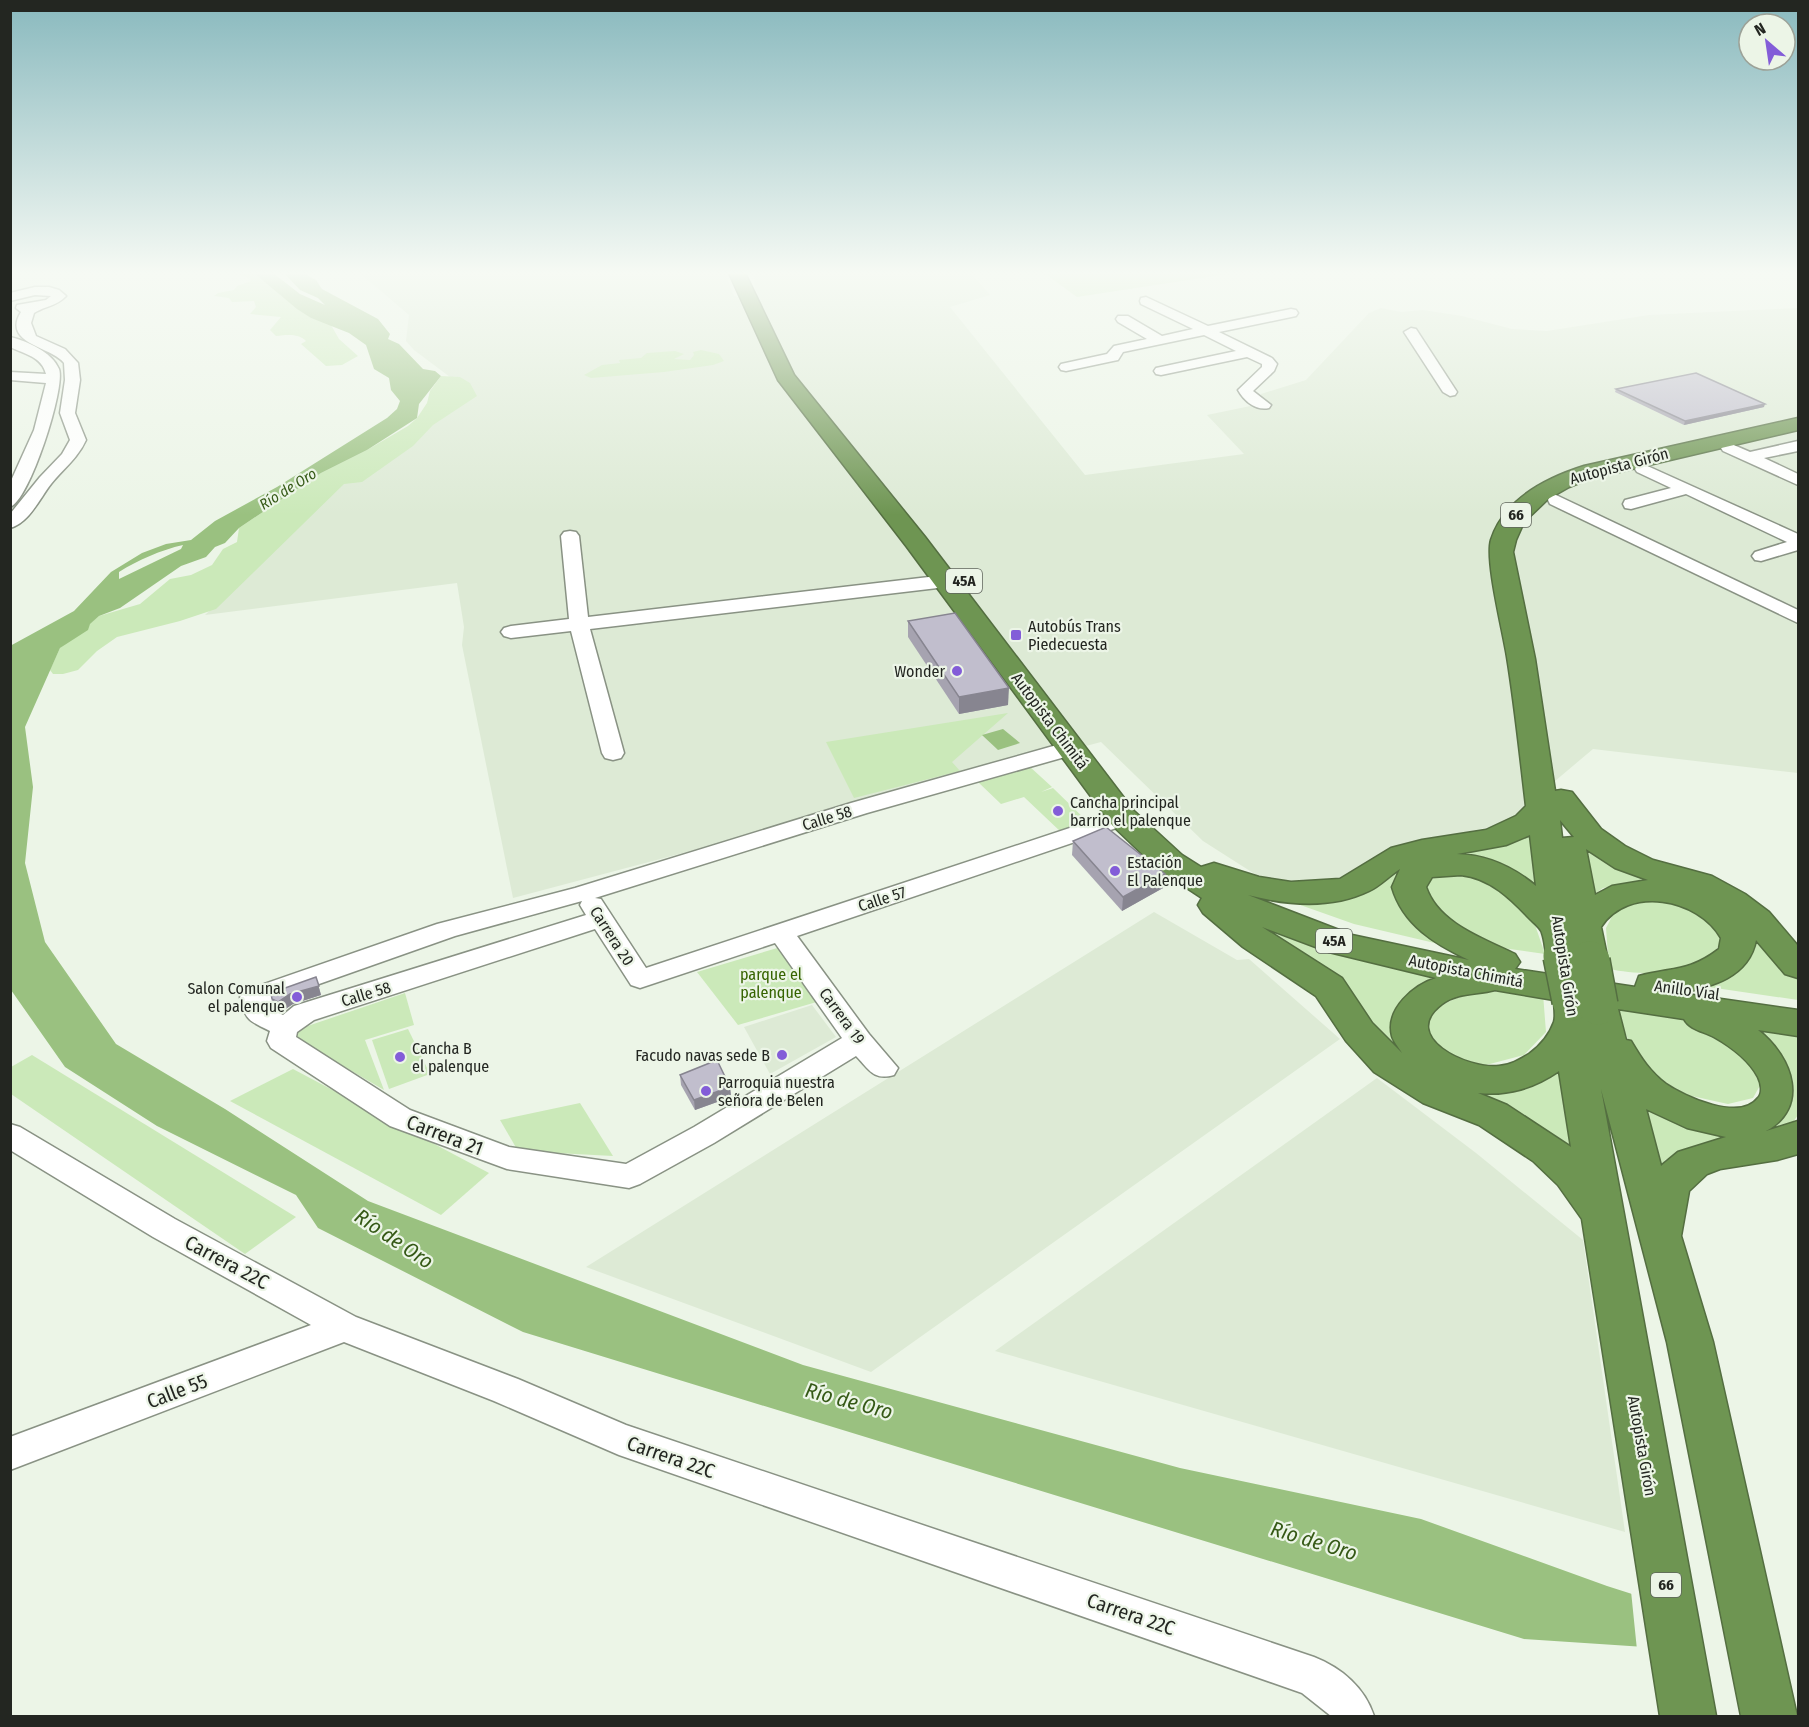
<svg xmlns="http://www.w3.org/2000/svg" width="1809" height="1727" font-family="'Fira Sans Condensed',sans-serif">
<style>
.built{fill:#ddead5}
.green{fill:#cbe9b9}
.water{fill:#9ac180;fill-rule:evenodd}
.pier{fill:#ecf5e7}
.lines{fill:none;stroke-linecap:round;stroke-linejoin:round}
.minor-casing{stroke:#899284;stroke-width:3}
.highway-casing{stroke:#546e41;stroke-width:3}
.minor{fill:#fff;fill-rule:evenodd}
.highway{fill:#6e9552;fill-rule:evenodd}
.highway-bridge-casing{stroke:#546e41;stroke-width:42;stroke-linecap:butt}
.highway-bridge{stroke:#6e9552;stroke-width:39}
.wall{fill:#a6a3b0}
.shaded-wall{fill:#878590}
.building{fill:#c1becd;stroke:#878590;stroke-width:1.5}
.poi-dot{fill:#835dd8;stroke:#ecf5e7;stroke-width:2}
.labels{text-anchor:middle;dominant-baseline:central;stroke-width:4.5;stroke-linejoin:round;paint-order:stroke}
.far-water-label{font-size:15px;font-style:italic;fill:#355916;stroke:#ecf5e7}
.shield{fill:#ecf5e7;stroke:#5f645c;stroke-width:1.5}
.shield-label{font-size:15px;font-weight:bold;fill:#232621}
.street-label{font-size:16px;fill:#232621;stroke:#ecf5e7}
.poi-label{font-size:16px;fill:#232621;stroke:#ecf5e7;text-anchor:start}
.park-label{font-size:16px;fill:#366400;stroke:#ecf5e7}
.near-street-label{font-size:20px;fill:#232621;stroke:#ecf5e7}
.near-water-label{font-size:21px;font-style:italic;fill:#355916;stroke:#ecf5e7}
</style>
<rect width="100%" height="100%" fill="#ecf5e7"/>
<g class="built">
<path d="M360 273H725L734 296 748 300 755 299 754 273H971L990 295 950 307 1085 475 1244 454 1207 415 1260 404 1261 394 1306 380 1369 313 1381 308 1401 312 1423 310 1462 316 1512 329 1547 331 1649 315 1798 308V773L1593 749 1504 824 1399 846 1364 875 1312 889 1261 878 1203 841 1101 742 513 898 462 645 464 627 457 583 205 615 343 482 474 395 414 350 406 341 409 315Z"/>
<path d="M1154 912 1237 960 1249 959 1340 1039 871 1372 586 1267Z"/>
<path d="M812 1005 836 1037 770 1074 744 1027Z"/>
<path d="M1377 1078 1476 1153 1583 1240 1625 1532 995 1351Z"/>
</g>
<g class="green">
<path d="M240 273H254L311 318 331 325 339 339 358 356 342 365 326 366 301 344 306 341C298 333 287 335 276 336L270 330 281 317 250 314 256 307 254 301 232 302 229 298 214 296 218 293 234 290 237 286 251 281 250 278 240 275Z"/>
<path d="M1044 273H1234L1077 297Z"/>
<path d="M701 350 719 354 724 361 713 365 664 372 591 378 584 375 602 365 620 363 619 360 641 358 647 353 675 351 684 354 674 359 690 360 694 355 693 352Z"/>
<path d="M441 376 460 377 470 383 477 396 433 425 413 446 362 482 344 484 216 609 180 621 117 637 97 651 78 670 63 674H53L50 670 60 648 99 616 140 604 170 579 191 575 212 565 223 549 237 542 239 528 321 473 367 450 408 426 417 418 427 403 430 391Z"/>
<path d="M1008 713 952 762 960 771 854 798 826 742Z"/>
<path d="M1029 766 1052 787 1041 792 1053 788 1091 825 1062 833 1024 797 1001 804 978 782Z"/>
<path d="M1576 829 1719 899 1798 976V1000L1695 985 1726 973 1724 911 1626 884 1603 888 1589 898Z"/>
<path d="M1534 833 1541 899 1487 862 1400 876 1460 949 1354 924 1269 894 1388 870 1452 848 1486 850 1515 842Z"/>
<path d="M1456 872 1490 881 1533 919 1545 954 1488 946 1459 933 1419 889 1428 877Z"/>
<path d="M1654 897 1687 903 1716 920 1723 938C1719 944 1716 952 1710 957 1684 977 1639 975 1609 969L1606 928 1617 907Z"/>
<path d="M1244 916 1329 950 1391 967 1452 978 1414 990 1397 1007 1396 1029 1437 1071 1563 1067 1581 1173 1420 1071Z"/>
<path d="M784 946 820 1001 738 1025 697 972Z"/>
<path d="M1508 991 1543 994 1546 1032 1524 1055 1486 1065 1443 1056 1428 1037 1429 1015C1456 993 1474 993 1508 991Z"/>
<path d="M405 993 414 1025 365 1040 384 1090 287 1033Z"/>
<path d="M1614 1008 1682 1018 1747 1052 1762 1082 1753 1098 1728 1104 1687 1095 1648 1072 1627 1037Z"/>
<path d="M1726 1021 1798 1031V1115L1788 1129 1742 1139 1703 1143 1665 1160 1656 1179 1630 1096 1763 1126 1785 1114 1792 1088 1779 1062Z"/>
<path d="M408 1029 430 1074 389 1089 372 1040Z"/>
<path d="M32 1055 296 1217 245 1254 11 1094V1067Z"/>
<path d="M293 1069 489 1173 441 1215 230 1101Z"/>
<path d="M580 1103 613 1156 518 1151 500 1120Z"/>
</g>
<g class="water">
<path d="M254 273H273L300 294 325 305 318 298 300 290 284 273H303L316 280 322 289 378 319 390 334 388 339 399 344 423 369 435 371 441 376 419 404 417 418 367 450 321 473 239 528 225 543 215 547 206 557 181 566 120 608 99 616 90 624 88 630 60 648 25 727 33 787 25 863 45 942 116 1044 225 1109 368 1201 803 1365 1180 1468 1421 1519 1607 1586 1792 1645 1798 1648V1701L1660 1648 1524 1639 523 1332 318 1228 296 1195 157 1126 65 1067 11 990 10 646 74 611 111 572 142 553 166 544 191 540 215 521 277 487 387 418 397 409 400 401 391 390 389 378 374 369 366 345 349 333 311 318 297 309ZM183 545 181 549 119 579V572C138 560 161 550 183 545Z"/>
<path d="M1003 729 1020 743 998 750 982 735Z"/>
</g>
<path class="pier" d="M1631 1591 1797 1644 1798 1704 1781 1694 1659 1651 1637 1650Z"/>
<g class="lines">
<g class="minor-casing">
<g id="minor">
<path d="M49 287 59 290 66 296C57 306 45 306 34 313L31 323 36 336 65 349 78 363 80 380 75 413 86 440C78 458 63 469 51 484 40 498 29 523 10 528V514L40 477 62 454 70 440 60 413 65 380 64 363C53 347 1 344 21 312L16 308 17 305 46 300 51 296 35 295 10 301V293L35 287Z"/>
<path d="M1146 297 1208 326 1291 309 1296 310 1298 313 1296 316 1219 332 1272 358 1277 364 1274 371 1253 391 1271 405 1269 408C1256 411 1244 401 1238 390L1262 367V364L1247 357 1161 375 1156 374 1154 371 1156 368 1236 351 1204 335 1123 352 1118 360 1113 361 1066 371 1061 370 1059 367 1061 364 1107 354 1114 346 1147 339 1118 322 1116 319 1118 316H1128L1162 336 1193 329 1141 304 1140 301 1141 298Z"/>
<path d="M1411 328 1416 329 1457 392 1455 395 1450 396 1443 392 1404 332Z"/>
<path d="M10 337C27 341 52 352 59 369 66 387 29 502 10 507V483L34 430 46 383 10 380V372L46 374C42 357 25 354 10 347Z"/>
<path d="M1798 441V451L1764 458 1798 474V485L1723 451 1721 448 1729 443 1750 452Z"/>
<path d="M1643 464 1798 534V550L1761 561 1755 560 1752 556 1755 552 1787 542 1686 494 1631 509 1625 508 1623 504 1625 500 1671 488 1637 472 1635 469 1637 466Z"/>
<path d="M1556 495 1798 610V623L1550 504 1548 500 1550 496Z"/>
<path d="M570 531 576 532 579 536 588 617 946 575 952 577 955 581 952 585 946 587 590 629 624 753 621 758 613 760 605 758 602 753 571 631 511 638 504 636 501 632 504 628 511 626 569 619 561 536 564 532Z"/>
<path d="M1071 741 1079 743 1082 748 1079 753 867 813 595 898 601 899 646 968 1115 813 1123 811 1131 813 1135 818 1131 823 797 936 869 1034 898 1068 894 1075C873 1081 869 1069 856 1056L714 1143 640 1184 629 1188 507 1169 390 1126 271 1048 267 1041 270 1031C249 1021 245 1020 240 997L244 991 437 924 575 888 851 803ZM582 901 580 905 586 915 294 1006 283 1015 269 1008 268 1002 455 936ZM595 929 631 985 640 988 775 943 842 1038 694 1127 626 1164 509 1147 410 1110 296 1037 297 1032 314 1020Z"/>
<path d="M10 1124 20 1127 175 1219 356 1317 518 1379 626 1425 1314 1657C1342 1668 1365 1688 1374 1716H1331L1302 1693 619 1455 494 1401 344 1342 10 1470V1437L311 1325 153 1237 10 1150Z"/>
</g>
</g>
<g class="highway-casing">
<path id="highway" d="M729 273H745L794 375 925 537 1134 811 1182 855 1201 867 1214 863 1259 877 1291 882 1340 879 1391 848 1422 840 1486 830 1516 816 1526 806C1520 756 1515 706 1507 657 1503 631 1485 561 1491 540 1504 499 1546 478 1584 466L1798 418V430L1589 479 1569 487 1548 499 1524 522 1516 540 1513 552 1535 659 1555 791 1561 790 1572 792 1601 829 1625 846 1653 860 1712 876 1745 894 1769 912 1798 946V978L1785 974 1756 940C1749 977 1712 987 1679 993L1798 1010V1036L1758 1030C1794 1058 1809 1108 1766 1131L1798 1121V1154L1777 1160 1720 1169 1707 1174 1689 1191 1681 1236 1713 1342 1797 1716H1741L1667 1342 1601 1089 1716 1716H1660L1582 1219 1558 1185 1533 1161 1479 1125 1423 1103 1374 1072 1346 1041 1316 996 1243 947 1203 913 1198 905 1202 898 1158 869 1112 825 907 547 778 380ZM1560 820 1574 837 1562 838ZM1530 835 1536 886C1513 867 1488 855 1457 854L1506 845ZM1586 849 1615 868 1648 880 1612 886 1595 895ZM1400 869 1392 887C1403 925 1435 944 1469 960L1352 935 1248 895C1286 905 1332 909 1369 891 1380 886 1389 876 1400 869ZM1461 875C1490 878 1511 899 1530 919 1534 923 1541 928 1542 933 1546 944 1544 954 1550 964L1563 968 1574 965 1577 969 1590 973 1603 969 1608 961 1601 927C1628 885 1698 898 1721 938L1719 949C1689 972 1673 967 1639 976L1635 987 1515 969 1520 962 1515 954C1482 938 1438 923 1426 887L1432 877ZM1262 927 1329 952 1436 978C1414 985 1385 1009 1392 1036 1393 1041 1399 1048 1402 1053L1372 1023 1342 978ZM1495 990 1554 1000C1554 1007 1556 1016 1554 1022 1549 1036 1540 1046 1529 1054 1519 1060 1511 1065 1499 1066 1468 1070 1398 1037 1442 1004 1458 992 1477 995 1495 990ZM1618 1009 1684 1019C1690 1030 1703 1031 1714 1037 1730 1046 1749 1060 1758 1077 1761 1083 1763 1093 1758 1098 1740 1122 1685 1097 1666 1084 1650 1072 1641 1058 1631 1041L1626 1040ZM1559 1071 1571 1147 1507 1105 1478 1093C1509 1096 1534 1088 1559 1071ZM1646 1109 1687 1128 1726 1137 1678 1152 1661 1166Z"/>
</g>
<use href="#minor" class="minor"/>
<use href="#highway" class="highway"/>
<g class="highway-bridge-casing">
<g id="highway-bridge">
<path d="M1563 956 1572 1001"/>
<path d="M1590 961 1598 1005"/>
</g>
</g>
<use href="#highway-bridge" class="highway-bridge"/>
</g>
<g class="wall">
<path d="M1616 389 1764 407 1684 425 1615 392Z"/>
<path d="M908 621 1008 705 959 714 908 637Z"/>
<path d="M1073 841 1163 888 1122 911 1072 855Z"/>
<path d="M316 977 321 995 293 1004 281 1012 275 1009 272 999Z"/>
<path d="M680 1075 730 1087 731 1097 695 1110 681 1085Z"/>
</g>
<g class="shaded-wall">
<path d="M1765 404 1764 407 1684 425 1685 421Z"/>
<path d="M1009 688 1008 705 959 714V697Z"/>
<path d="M1165 874 1163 888 1122 911 1123 897Z"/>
<path d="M316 977 321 995 293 1004 281 1012 278 1002Z"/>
<path d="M730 1087 731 1097 695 1110 694 1100Z"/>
</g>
<g class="building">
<path d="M1696 373 1765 404 1685 421 1616 389Z"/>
<path d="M955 613 1009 688 959 697 908 621Z"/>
<path d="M1106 827 1165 874 1123 897 1073 841Z"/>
<path d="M316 977 319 986 290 994 278 1002 272 999 271 993Z"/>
<path d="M717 1060 730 1087 694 1100 680 1075Z"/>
</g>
<linearGradient id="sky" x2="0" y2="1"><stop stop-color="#89b9be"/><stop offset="0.53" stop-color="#f6faf4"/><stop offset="1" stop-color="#f6faf4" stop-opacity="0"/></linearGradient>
<rect width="1809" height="515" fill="url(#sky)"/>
<g class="poi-dot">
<rect x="1010" y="629" width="12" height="12" rx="3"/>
<circle cx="957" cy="671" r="6"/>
<circle cx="1058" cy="811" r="6"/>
<circle cx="1115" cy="871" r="6"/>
<circle cx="297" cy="997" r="6"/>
<circle cx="782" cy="1055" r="6"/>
<circle cx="400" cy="1057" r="6"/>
<circle cx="706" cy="1091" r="6"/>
</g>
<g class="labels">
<g class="far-water-label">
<text transform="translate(288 489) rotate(-32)">Río de Oro</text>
</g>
<g class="shield">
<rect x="1501" y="503" width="30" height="24" rx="4.5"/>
<rect x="946" y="569" width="36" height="24" rx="4.5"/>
<rect x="1316" y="929" width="36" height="24" rx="4.5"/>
<rect x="1651" y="1573" width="30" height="24" rx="4.5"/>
</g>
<g class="shield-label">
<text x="1516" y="515">66</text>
<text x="964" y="581">45A</text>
<text x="1334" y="941">45A</text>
<text x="1666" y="1585">66</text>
</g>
<g class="street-label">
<text transform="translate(1619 466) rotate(-15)">Autopista Girón</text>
<text transform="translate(1050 721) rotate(53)">Autopista Chimitá</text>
<text transform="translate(827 818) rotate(-17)">Calle 58</text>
<text transform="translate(882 899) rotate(-18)">Calle 57</text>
<text transform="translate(612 936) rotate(57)">Carrera 20</text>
<text transform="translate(1565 966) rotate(81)">Autopista Girón</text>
<text transform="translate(1466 971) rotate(11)">Autopista Chimitá</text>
<text transform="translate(1687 990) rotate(8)">Anillo Víal</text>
<text transform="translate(366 994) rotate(-17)">Calle 58</text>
<text transform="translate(842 1016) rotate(54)">Carrera 19</text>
<text transform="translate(1642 1446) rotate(80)">Autopista Girón</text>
</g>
<g class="poi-label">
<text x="1028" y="626">Autobús Trans<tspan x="1028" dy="18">Piedecuesta</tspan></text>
<text x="945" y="671" text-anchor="end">Wonder</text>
<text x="1070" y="802">Cancha principal<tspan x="1070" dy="18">barrio el palenque</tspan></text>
<text x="1127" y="862">Estación<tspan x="1127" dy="18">El Palenque</tspan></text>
<text x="285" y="988" text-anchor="end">Salon Comunal<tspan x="285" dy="18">el palenque</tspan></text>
<text x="412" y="1048">Cancha B<tspan x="412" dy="18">el palenque</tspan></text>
<text x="770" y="1055" text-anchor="end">Facudo navas sede B</text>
<text x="718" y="1082">Parroquia nuestra<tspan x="718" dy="18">señora de Belen</tspan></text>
</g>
<g class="park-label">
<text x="771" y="974">parque el<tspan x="771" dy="18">palenque</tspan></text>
</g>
<g class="near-street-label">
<text transform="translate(445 1135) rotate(21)">Carrera 21</text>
<text transform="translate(227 1262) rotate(28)">Carrera 22C</text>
<text transform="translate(177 1391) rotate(-21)">Calle 55</text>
<text transform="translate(671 1457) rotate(19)">Carrera 22C</text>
<text transform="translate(1131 1614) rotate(19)">Carrera 22C</text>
</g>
<g class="near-water-label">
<text transform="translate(394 1239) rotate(34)">Río de Oro</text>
<text transform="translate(849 1401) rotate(15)">Río de Oro</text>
<text transform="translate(1314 1541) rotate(17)">Río de Oro</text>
</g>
</g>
<rect width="1809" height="1727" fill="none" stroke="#232621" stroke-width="24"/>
<g transform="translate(1767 42) rotate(331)"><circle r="28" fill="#ecf5e7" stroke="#9ca298" stroke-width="1.5"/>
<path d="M0-4.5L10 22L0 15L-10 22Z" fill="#835dd8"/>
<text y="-9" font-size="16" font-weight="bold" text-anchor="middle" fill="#232621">N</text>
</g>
</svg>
